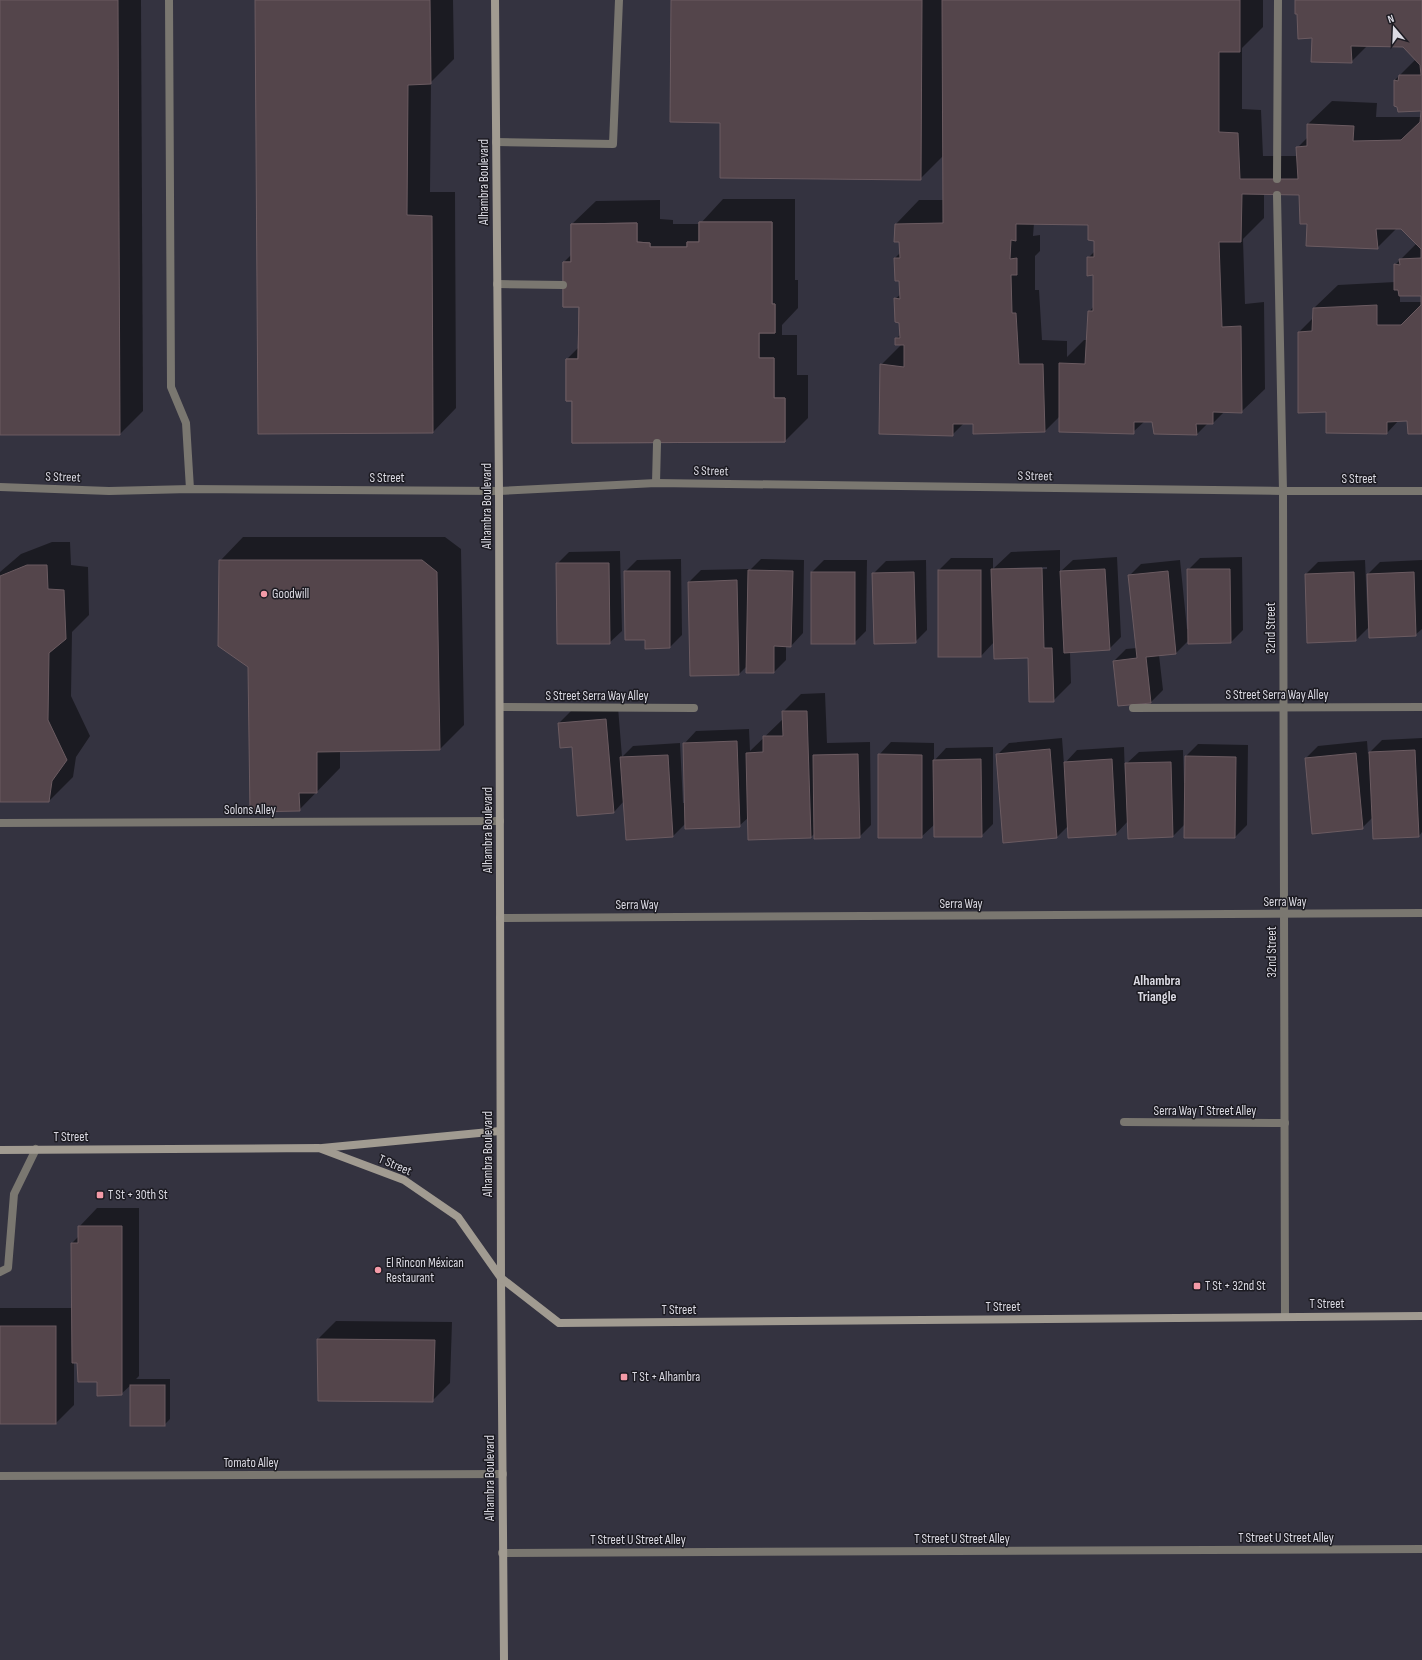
<svg xmlns="http://www.w3.org/2000/svg" width="1422" height="1660" font-family="'Sofia Sans Condensed',sans-serif">
<style>
.shadow{fill:#0007;fill-rule:evenodd}
.building{fill:#54454b;stroke:#6b5b61;fill-rule:evenodd}
.lines{fill:none;stroke-linecap:round;stroke-linejoin:round}
.lane{stroke:#7a7770;stroke-width:8}
.street{stroke:#7a7770;stroke-width:8}
.secondary{stroke:#a19b91;stroke-width:8}
.poi-dot{fill:#f39aa7;stroke:#1c1b22;stroke-width:1.5}
.labels{text-anchor:middle;dominant-baseline:central;stroke-width:3;stroke-linejoin:round;paint-order:stroke}
.street-label{font-size:13px;fill:#dbdae3;stroke:#1c1b22}
.poi-label{font-size:13px;fill:#dbdae3;stroke:#1c1b22;text-anchor:start}
.neighbourhood-label{font-size:14px;font-weight:bold;fill:#dbdae3;stroke:#1c1b22}
</style>
<rect width="100%" height="100%" fill="#343340"/>
<g class="shadow">
<path d="M0 0H141L143 411 120 434H0Z"/>
<path d="M256 0H453L454 59 431 82 430 192H455L456 408 433 432Z"/>
<path d="M672 0H1263V27L1242 48V109L1261 110 1263 156H1298L1297 148 1308 137V124L1332 101 1377 103 1376 117H1422V114V433L1408 420H1399L1387 433 1327 411 1299 332 1314 317V308L1338 285 1395 282V265L1417 243 1402 228H1397L1377 248 1308 223 1300 194 1264 193V218L1243 239 1245 304 1264 302 1265 389 1241 412 1225 411 1213 423H1208L1197 434 1153 421H1145L1133 432 1060 416 1045 431 964 423 952 435 881 365 902 344 896 339 901 334 900 322 895 299 901 294 900 280 895 258 901 252 900 241 896 224 919 200H944V155L920 179 721 122ZM1034 223 1089 224 1095 240V251L1088 258 1094 274V306L1089 312 1087 340H1084L1067 357V341L1042 340 1039 290H1035V256L1040 251V235L1033 236ZM1400 295H1422V302H1400Z"/>
<path d="M1296 0H1422V110L1395 80 1416 59 1403 46 1368 45 1351 62 1313 37Z"/>
<path d="M723 199H795V280H798V308L782 325V335H797V375H808V418L785 441 573 400 567 359 579 347 580 306 564 262 572 254V224L596 201 660 200V219L673 220V224H700Z"/>
<path d="M243 537H445L461 549 464 725 440 749 340 751V768L299 810 249 666 220 561Z"/>
<path d="M52 542H70L71 565 88 567 89 615 72 632 71 696 90 736 76 757 73 777 49 801H0V572L21 554Z"/>
<path d="M1060 550V572L1073 560 1117 557 1121 637 1109 649 1070 652 1071 683 1053 701 1029 657 994 642 981 656 939 570 951 558H993V569L1011 552ZM1047 567V569L1010 570V568Z"/>
<path d="M620 551 622 631 609 643 557 564 569 552Z"/>
<path d="M1242 557 1243 630 1231 642 1189 640 1176 653 1159 655 1163 690 1151 702 1114 661 1126 649 1137 648 1129 576 1141 564 1180 560 1187 629H1188V570L1200 558Z"/>
<path d="M681 559 682 635 670 647 646 639 625 572 637 560Z"/>
<path d="M761 559 804 560 803 633 791 646H786V660L774 672 748 665 739 674 689 582 701 570 749 569V571Z"/>
<path d="M824 560H867L866 631 854 643H812V572Z"/>
<path d="M926 560 927 630 915 642 875 643 874 573 886 561Z"/>
<path d="M1365 560 1368 628 1356 640 1306 574 1318 562Z"/>
<path d="M1422 560V629L1415 635 1368 574 1380 562Z"/>
<path d="M825 693 827 743 870 742 871 825 859 837 815 833 811 837 749 817 739 826 686 823 673 836 624 801 614 812 559 723 571 711 618 707 622 757 633 746 680 743 683 803H685L684 744 696 731 749 729 750 751 783 719V712L801 694Z"/>
<path d="M1062 738 1064 764 1077 750 1124 747 1125 776H1127L1126 764 1139 752 1183 750 1184 783H1186V756L1198 744 1248 745 1247 825 1235 837 1185 824 1173 836 1128 821 1115 835 1068 826 1057 837 997 755 1009 743Z"/>
<path d="M1422 738V832L1419 836 1373 817 1362 828 1306 758 1318 746 1367 741 1368 754 1382 740Z"/>
<path d="M891 742 934 743V761L946 748 993 747V824L981 836 935 824 921 837 879 755Z"/>
<path d="M97 1208H139V1376L136 1379H170V1419L164 1425H131V1385L121 1394 98 1381 78 1362H74V1405L56 1423H0V1308H73L72 1243 79 1236V1227Z"/>
<path d="M336 1321 452 1322 450 1383 432 1401 318 1339Z"/>
</g>
<g class="building">
<path d="M0 0H118L120 435H0Z"/>
<path d="M255 0H430L431 84 408 85 407 215 432 216 433 433 258 434Z"/>
<path d="M671 0H922L921 180 720 178V123L670 122Z"/>
<path d="M942 0H1240V52H1219V132L1238 133 1240 179H1298L1296 147 1307 146V124L1354 126 1353 141 1401 140 1420 122 1421 111 1398 112 1397 107 1394 106V80L1398 81 1399 75H1421L1420 65 1403 47 1351 46 1352 63 1311 62 1312 38 1298 39 1297 14H1295V0H1422V434H1408L1407 421 1387 422V434L1326 433V412L1298 413V332L1312 331 1313 308 1377 305V325H1401L1421 305V296H1399L1398 290H1394V264L1400 265 1399 259 1421 258V249L1401 229H1376L1378 249 1306 246 1307 224H1300L1299 195 1242 194 1241 242H1219L1222 327 1241 326 1242 413 1213 412V424H1196L1197 435 1154 434 1152 422H1134V434L1059 432V363L1085 364 1088 311H1093V275L1087 276V257H1094V241L1088 240V225L1016 224V241L1011 240 1010 259 1017 258V275H1011L1012 313H1016L1019 364H1043L1045 432 973 434V424H953V436L879 434 880 364 904 367V345H895V338H900L899 323 895 322 894 298 900 299 899 281H895L894 258H900L899 242H894L895 224 943 223Z"/>
<path d="M699 222H772V304H775V333H759V358H774V398H785V442L572 443V401H566V359H578L579 307H563V262H571V224L637 223V242L650 243V247H687V242H699ZM646 307 703 308V334L673 335 674 356H646Z"/>
<path d="M699 222H772V304H775V333H759V358H774V398H785V442L572 443V401H566V359H578L579 307H563V262H571V224L637 223V242L650 243V247H687V242H699Z"/>
<path d="M219 560H422L437 572 440 750 317 752V793H299L300 811 250 812 248 667 218 646Z"/>
<path d="M556 563H609L610 644H557Z"/>
<path d="M27 565H47L48 589 64 590 66 639 49 653 48 720 67 760 52 781 49 802H0V576Z"/>
<path d="M1042 568 1044 648H1052L1054 702H1029L1028 658 994 659 991 569Z"/>
<path d="M1105 569 1110 650 1064 653 1060 571Z"/>
<path d="M1187 569H1230L1231 643 1188 644Z"/>
<path d="M748 570 793 571 791 647 774 646V673H746Z"/>
<rect x="938" y="570" width="43" height="87"/>
<path d="M624 571H670V648L645 649V640H625Z"/>
<path d="M1168 571 1176 654 1146 657 1151 703 1118 706 1113 661 1137 658 1128 575Z"/>
<rect x="811" y="572" width="44" height="72"/>
<path d="M914 572 916 643 874 644 872 573Z"/>
<path d="M1354 572 1356 641 1307 643 1305 574Z"/>
<path d="M1414 572 1416 636 1369 638 1367 574Z"/>
<path d="M737 580 739 675 690 676 688 582Z"/>
<path d="M782 711H807L811 838 748 840 746 753 763 752V736H783Z"/>
<path d="M606 719 614 813 577 816 572 747 560 748 558 723Z"/>
<path d="M737 741 740 827 685 829 683 743Z"/>
<path d="M1050 749 1057 838 1003 843 996 754Z"/>
<path d="M1415 750 1419 837 1373 839 1369 752Z"/>
<path d="M1356 753 1363 829 1312 834 1305 758Z"/>
<path d="M858 754 860 838 814 839 813 755Z"/>
<path d="M878 754 922 755V838H878Z"/>
<path d="M668 755 673 837 626 840 620 757Z"/>
<path d="M1185 756 1236 757 1235 838H1184Z"/>
<path d="M981 759 982 837H934L933 760Z"/>
<path d="M1112 759 1116 835 1068 838 1064 762Z"/>
<path d="M1171 762 1173 837 1128 839 1125 763Z"/>
<path d="M78 1226H122V1395L97 1396V1382H78L77 1363H72L71 1243H78Z"/>
<rect x="0" y="1326" width="56" height="98"/>
<path d="M317 1339 435 1340 433 1402 318 1401Z"/>
<rect x="130" y="1385" width="35" height="41"/>
</g>
<g class="lines">
<g class="lane">
<path d="M169 0 171 387 186 423 190 489"/>
<path d="M496 142 613 144 619 0"/>
<path d="M1277 179 1278 0"/>
<path d="M1277 195 1283 491"/>
<path d="M497 284 563 285"/>
<path d="M656 483 657 443"/>
<path d="M500 707 694 708"/>
<path d="M1133 708 1422 707"/>
<path d="M0 823 500 821"/>
<path d="M1124 1122 1285 1123"/>
<path d="M0 1272 8 1268 14 1194 36 1149"/>
<path d="M0 1476 503 1474"/>
<path d="M502 1553 1422 1549"/>
</g>
<g class="street">
<path d="M0 487 109 491 190 489 499 491 656 483 1283 491H1422"/>
<path d="M1283 491 1285 1317"/>
<path d="M500 918 1422 913"/>
</g>
<g class="secondary">
<path d="M495 0 499 491 501 1278 504 1660"/>
<path d="M322 1148 500 1131"/>
<path d="M0 1150 319 1148 404 1180 458 1217 501 1278 559 1323 1422 1316"/>
</g>
</g>
<g class="poi-dot">
<circle cx="264" cy="594" r="4"/>
<rect x="96" y="1191" width="8" height="8" rx="2"/>
<circle cx="378" cy="1270" r="4"/>
<rect x="1193" y="1282" width="8" height="8" rx="2"/>
<rect x="620" y="1373" width="8" height="8" rx="2"/>
</g>
<g class="labels">
<g class="street-label">
<text transform="translate(484 182) rotate(-90)">Alhambra Boulevard</text>
<text transform="translate(711 471) rotate(1)">S Street</text>
<text transform="translate(1035 476) rotate(1)">S Street</text>
<text transform="translate(63 477) rotate(2)">S Street</text>
<text x="387" y="478">S Street</text>
<text x="1359" y="479">S Street</text>
<text transform="translate(487 506) rotate(-90)">Alhambra Boulevard</text>
<text transform="translate(1271 628) rotate(-90)">32nd Street</text>
<text x="1277" y="695">S Street Serra Way Alley</text>
<text x="597" y="696">S Street Serra Way Alley</text>
<text x="250" y="810">Solons Alley</text>
<text transform="translate(488 830) rotate(-90)">Alhambra Boulevard</text>
<text x="1285" y="902">Serra Way</text>
<text x="961" y="904">Serra Way</text>
<text x="637" y="905">Serra Way</text>
<text transform="translate(1272 952) rotate(-90)">32nd Street</text>
<text x="1205" y="1111">Serra Way T Street Alley</text>
<text x="71" y="1137">T Street</text>
<text transform="translate(488 1154) rotate(-90)">Alhambra Boulevard</text>
<text transform="translate(395 1165) rotate(23)">T Street</text>
<text x="1327" y="1304">T Street</text>
<text x="1003" y="1307">T Street</text>
<text x="679" y="1310">T Street</text>
<text x="251" y="1463">Tomato Alley</text>
<text transform="translate(490 1478) rotate(-90)">Alhambra Boulevard</text>
<text x="1286" y="1538">T Street U Street Alley</text>
<text x="962" y="1539">T Street U Street Alley</text>
<text x="638" y="1540">T Street U Street Alley</text>
</g>
<g class="poi-label">
<text x="272" y="594">Goodwill</text>
<text x="108" y="1195">T St + 30th St</text>
<text x="386" y="1263">El Rincon Méxican<tspan x="386" dy="15">Restaurant</tspan></text>
<text x="1205" y="1286">T St + 32nd St</text>
<text x="632" y="1377">T St + Alhambra</text>
</g>
<g class="neighbourhood-label">
<text x="1157" y="980">Alhambra<tspan x="1157" dy="16">Triangle</tspan></text>
</g>
</g>
<g transform="translate(1394 28) rotate(341)" stroke="#1c1b22" stroke-width="3" paint-order="stroke">
<path d="M0-3L7 15L0 10L-7 15Z" fill="#dbdae3"/>
<text y="-6" font-size="11" font-weight="bold" text-anchor="middle" fill="#dbdae3">N</text>
</g>
</svg>
